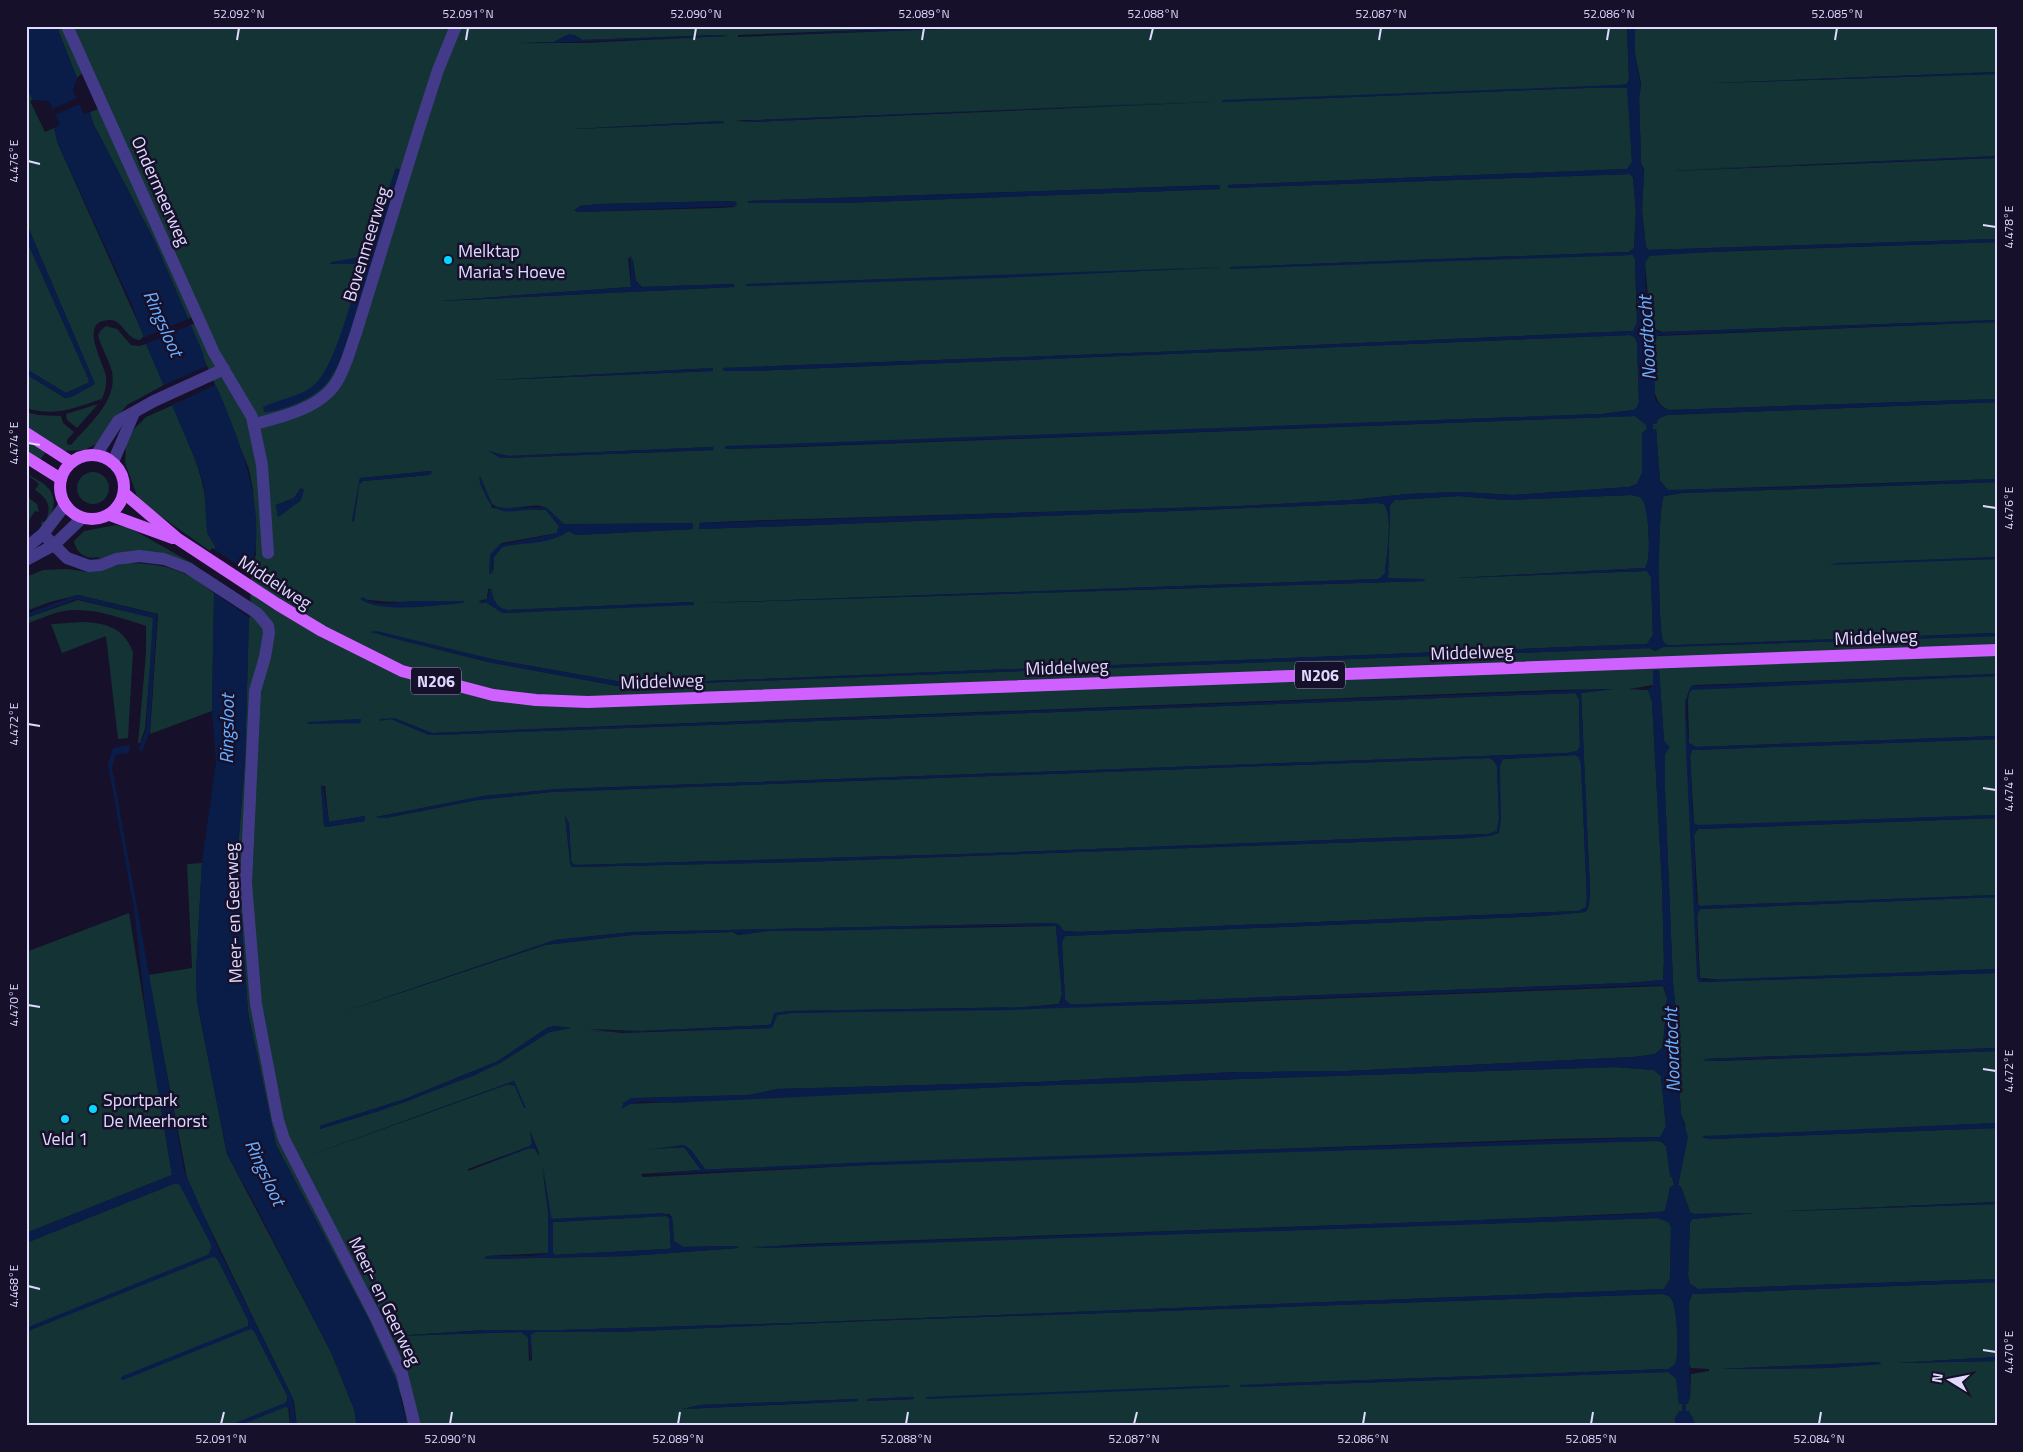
<svg xmlns="http://www.w3.org/2000/svg" width="2023" height="1452" font-family="'Titillium Web',sans-serif">
<style>
.green{fill:#133334;fill-rule:evenodd}
.water{fill:#0a1d49;fill-rule:evenodd}
.pier{fill:#16102a}
.lines{fill:none;stroke-linecap:round;stroke-linejoin:round}
.stream{stroke:#0a1d49;stroke-width:4}
.street{stroke:#433b89;stroke-width:12}
.primary{stroke:#ce61ff;stroke-width:12}
.ticks{fill:none;stroke:#e0daff;stroke-width:2}
.poi-dot{fill:#06d7ff;stroke:#16102a;stroke-width:2}
.labels{text-anchor:middle;dominant-baseline:central;stroke-width:5;stroke-linejoin:round;paint-order:stroke}
.shield{fill:#16102a;stroke:#a39dbf;stroke-width:1}
.shield-label{font-size:16px;font-weight:bold;fill:#e0daff}
.street-label{font-size:18px;fill:#e0daff;stroke:#16102a}
.poi-label{font-size:18px;fill:#e0daff;stroke:#16102a;text-anchor:start}
.water-label{font-size:19px;font-style:italic;fill:#68afff;stroke:#16102a}
.neatline{fill:none;stroke:#e0daff;stroke-width:2}
.ticks-label{font-size:12px;text-anchor:middle;fill:#e0daff}
</style>
<rect width="100%" height="100%" fill="#16102a"/>
<g class="green">
<path d="M63 26H75L78 29 84 26H966L738 35V37L1026 26H1627L1629 79 1627 84 1621 85 1222 102 1585 88H1628L1632 162 1627 169 1228 185V188L1630 174 1633 177 1636 212 1634 248 1629 252 1230 267 1629 255H1633L1635 259 1637 323 1633 331 1157 352 723 368 724 371H751L1630 335 1635 337 1637 343 1639 402 1637 408 1633 410 1602 414 725 447V449L798 447 1635 416 1646 424 1647 429 1642 433V473L1637 484 1629 487 1513 495 1460 492 1408 494 1352 500 1241 506 738 521 699 523 700 529 789 526 1377 503 1384 504C1394 519 1386 556 1385 574L1379 579 704 603 1424 581 1388 579 1390 505 1395 500 1459 496 1505 500 1631 495C1635 496 1640 496 1642 499 1649 506 1652 562 1645 568L1457 578 1647 571 1651 577 1653 635 1647 644 633 684 496 660 371 631 385 636 488 662 618 686 1650 648 1655 651 1663 647 1997 636V674L1695 685 1691 686 1685 702 1699 982 1997 973V1048L1703 1059 1716 1061 1997 1051V1123L1702 1137 1709 1139 1997 1128V1202L1767 1212 1997 1204V1279L1698 1289 1690 1284 1688 1275 1690 1223 1692 1219 1754 1213 1693 1214 1690 1212 1681 1187 1678 1185 1686 1145 1685 1124 1681 1114 1679 1084 1681 1060 1673 983 1665 791V754L1669 747 1664 741 1659 670 1653 685 1629 689 1648 690 1652 701 1662 884 1664 962 1663 980 1628 983 1091 1004H1070L1065 1000 1062 943 1064 936 1542 916 1585 912 1587 910 1590 893 1581 693 1613 689 1555 690 432 733 394 718 379 721 391 719 429 735H435L1576 693 1579 700 1580 747 1577 751 1567 753 559 789 484 796 376 817 386 818 477 800 551 792 1489 758 1493 760 1497 766 1499 819 1497 831 1488 834 965 854 577 865 573 864 571 860 569 824 565 816 571 866 572 867 800 862 1469 838 1499 833 1500 765 1503 759 1575 755 1579 757 1581 764 1587 897 1586 907 1579 911 1078 932 1064 931 1058 924 1050 923 633 932 555 940 346 1011 545 945 632 935 733 932 738 935 768 931 1056 926 1062 994 1059 1004 1026 1007 790 1011 775 1013 771 1024 768 1025 641 1031 589 1029 621 1033 772 1028 777 1015 790 1013 1186 1004 1663 986 1667 998 1663 1047 1655 1054 1634 1057 1347 1071 1236 1072 1038 1082 778 1089 749 1095 639 1098H631L629 1104 1024 1086 1615 1067 1654 1070 1661 1076 1666 1127 1660 1137H1655L1551 1139 719 1169H705L690 1149 683 1145 670 1148 684 1147 701 1170 641 1174 643 1177 869 1165 1548 1142 1661 1141 1666 1146 1674 1185 1670 1187 1667 1208 1663 1212 1459 1221 802 1244 752 1248 1657 1218 1669 1222 1671 1227 1670 1279 1664 1289 792 1323 562 1330H485L395 1336 521 1332 528 1337 529 1361 532 1360 531 1334 535 1332H615L867 1321 1662 1294C1667 1295 1670 1296 1672 1300 1677 1308 1680 1356 1675 1364 1674 1366 1670 1368 1669 1369L1284 1383 1240 1387 1668 1372 1677 1379 1679 1404H1682V1411H1679L1675 1426H407L403 1401 369 1320 276 1145 248 1012 237 860 245 760 250 574 256 554 253 490 249 469 190 325 194 324 191 317 188 319 155 242 93 123 90 112 98 109 82 73 77 78 58 30ZM567 35H574L583 40 719 35 727 36 583 43H518L554 42ZM1213 102 751 122 736 120H756ZM723 121 724 123 574 129ZM1219 185 1220 189 840 203H748L749 201ZM727 201 736 202 734 207 718 208 577 212 580 206 600 204ZM628 257 633 261 636 281 642 287 734 284 731 287 442 301 631 287ZM1222 268 747 286V284ZM713 368V371L494 380ZM713 447V450L501 458 488 450 498 455 509 456ZM431 471 429 475 363 481 359 485 354 521H352L360 478ZM301 488V500L278 517 276 505 294 498ZM487 491 491 503C505 515 526 503 541 506 553 509 556 521 566 525L693 523V529L576 535 569 531 502 547 494 557 493 574 490 555 502 543 557 533 559 526 546 510 492 508ZM488 589H491C492 599 495 608 507 610L693 602 694 604 503 613 487 603 479 601 487 599ZM361 599C395 604 430 602 465 601L462 603C430 605 390 612 361 599ZM321 786H325L329 822 365 816V821L326 827 324 825ZM554 1026 571 1028 549 1032 500 1063 405 1102 320 1129V1126L405 1099 498 1061 547 1028ZM514 1081 524 1107 515 1086 508 1084 308 1156ZM530 1131 540 1156 535 1149 529 1148 468 1171V1169L530 1146 532 1143ZM542 1166 551 1218 553 1219 669 1214 672 1217 674 1241 683 1247 737 1246 738 1248 629 1256 485 1259 486 1256 548 1253V1211ZM914 1397V1399L867 1401V1399ZM858 1399V1401L683 1409 700 1405Z"/>
<path d="M1635 26H1997V72L1715 83 1997 74V156L1674 171 1997 158V239L1649 250 1646 247 1642 211 1644 169 1641 163 1639 98 1641 83 1635 54Z"/>
<path d="M26 86 33 100 30 101 45 132 54 128 58 144 144 336 140 340C125 339 123 319 109 320 78 321 103 361 106 376 107 384 105 392 102 399 74 408 55 417 26 408V374L65 398 71 397 95 384 26 223Z"/>
<path d="M26 239 89 380 88 383 66 393 26 369Z"/>
<path d="M1997 242V320L1663 332 1654 329 1650 321 1645 263 1649 256 1652 254Z"/>
<path d="M1997 322V399L1670 410C1647 405 1653 361 1653 342L1657 336Z"/>
<path d="M106 326 117 329 131 345 139 346 146 344 164 385 127 405 96 444 85 450 63 451 26 428V412L38 415 61 416 63 423 74 432 67 440V444L71 445C88 425 118 401 112 372 109 359 101 348 98 335L101 330Z"/>
<path d="M1997 402V479L1682 490H1668L1660 481 1656 429H1653V424H1656L1659 418 1667 415Z"/>
<path d="M98 404 77 428 67 420 66 414Z"/>
<path d="M173 405C185 438 203 469 206 505 208 520 206 533 215 546V550L212 548 210 551 139 501 125 463 126 445 133 430 146 417Z"/>
<path d="M26 439 46 452 40 460 26 451Z"/>
<circle cx="93" cy="488" r="16"/>
<path d="M28 475C32 476 37 480 41 482 61 495 54 512 43 529L41 523 42 521 45 522C52 508 49 499 35 490L39 484Z"/>
<path d="M1997 482V557L1829 564 1997 559V633L1678 645H1667L1663 641C1658 626 1657 507 1664 496L1682 493Z"/>
<path d="M26 496 37 504 39 512 35 511 26 525Z"/>
<path d="M116 525 130 528 199 567C168 551 133 549 99 559L98 557C86 560 76 553 74 541L84 531Z"/>
<path d="M128 563C165 564 185 569 214 593L212 711 150 734 158 614 78 595 50 602 26 611V577L43 570 68 569 88 572Z"/>
<path d="M78 600 154 618 145 729 140 743H138L146 653V626C119 617 87 605 59 612 48 615 37 620 26 624V618Z"/>
<path d="M84 622C108 623 124 629 133 652L128 738 118 739 106 636 62 653 51 624Z"/>
<path d="M1997 676V736L1696 747 1689 743 1688 700 1689 693 1694 688Z"/>
<path d="M1997 739V815L1727 825H1697L1694 823 1690 756 1692 750Z"/>
<path d="M1997 818V895L1701 906 1698 905 1694 835 1697 829Z"/>
<path d="M202 863 196 973 197 1002 227 1154 331 1352 354 1409 357 1426H297L294 1402 188 1183 148 975 192 968 187 864Z"/>
<path d="M1997 897V969L1725 980 1700 978 1697 913 1700 909Z"/>
<path d="M129 913 172 1175 26 1233V952Z"/>
<path d="M176 1183 180 1185 212 1246 210 1253 218 1260 248 1320V1326L254 1331 287 1395 290 1426H26V1243Z"/>
<path d="M666 1216 669 1218 671 1248 668 1249 554 1255 553 1253 552 1222Z"/>
<path d="M1997 1282V1357L1897 1363 1997 1361V1426H1696L1689 1411H1686L1685 1404 1690 1398 1691 1374 1709 1371V1369L1691 1368 1689 1364V1303L1692 1294ZM1879 1362 1881 1364 1828 1368 1720 1369Z"/>
</g>
<g class="water">
<path d="M26 26H63L58 30 77 78 73 91 84 114 90 112 93 123 155 242 203 353C204 368 213 379 219 392 242 447 269 514 250 574L245 760 237 860 248 1012 276 1145 369 1320 397 1382 407 1426H357L354 1409 331 1352 253 1201 227 1154 197 1002 196 973 202 863 216 762 212 710 215 546 207 533 204 486 197 464 146 344 132 305 58 144 54 128 60 125 49 101 33 100 26 86Z"/>
<path d="M966 26H1026L737 36Z"/>
<path d="M1627 26H1635V54L1641 88 1639 98 1641 163 1644 173 1642 211 1646 247 1649 250 1997 239V242L1724 251 1649 256 1645 263C1646 280 1643 324 1659 332L1997 320V322L1660 335 1654 337 1655 399 1663 408 1669 410 1997 399V402L1667 415 1659 418 1656 424H1653V429H1656L1660 481 1668 490 1827 486 1997 479V482L1682 493 1664 496C1657 507 1658 626 1663 641L1667 645H1678L1997 633V636L1663 647 1655 651 1650 648 618 686 488 662 370 632 377 631 496 660 633 684 1647 644 1653 635 1651 577 1647 571 1457 578 1645 568C1652 562 1649 506 1642 499 1640 496 1635 496 1631 495L1505 500 1459 496 1395 500 1390 505 1388 578 1425 579 1424 581 704 603 1379 579 1385 573C1386 556 1394 518 1384 504L1377 503 789 526 699 529V523L1241 506 1352 500 1408 494 1460 492 1513 495 1629 487 1637 484 1642 473V433L1647 429 1646 425 1635 416 725 449V446L1602 414 1633 410 1637 407 1639 402 1637 343 1635 337 1630 335 751 371H724L723 368 1157 352 1633 331 1637 323 1635 259 1633 255H1629L1230 269V267L1629 252 1634 248 1636 211 1633 178 1630 174 1228 188V185L1627 169 1632 162 1627 88H1585L1222 102V100L1621 85 1627 84 1629 79Z"/>
<path d="M570 34 583 40 719 35 728 36 517 44 554 42Z"/>
<path d="M1997 72V74L1715 83Z"/>
<path d="M1213 101 751 122 734 121Z"/>
<path d="M723 121 724 123 574 129Z"/>
<path d="M1997 156V158L1963 159 1674 170Z"/>
<path d="M396 167 400 170C387 212 374 255 361 297 353 323 343 365 325 385 313 398 282 412 264 412L263 407C279 399 299 397 313 386 335 368 352 296 361 268L358 264H330L331 262 361 257 366 255Z"/>
<path d="M1220 185V189L840 203H748V201Z"/>
<path d="M727 201 737 202 736 206 577 212 574 210 580 206 600 204Z"/>
<path d="M26 222 95 384 71 397 65 398 26 374V369L66 393 88 383 89 380 26 239Z"/>
<path d="M630 255C636 264 631 282 642 287L734 284 735 287 442 301 631 287Z"/>
<path d="M1222 267 1000 278 746 286V284Z"/>
<path d="M713 368V371L494 380Z"/>
<path d="M713 447 714 450 501 458 488 451 509 456Z"/>
<path d="M431 471 432 473 429 475 363 481 359 485 354 522 352 521 360 478Z"/>
<path d="M480 476 493 506 504 508 546 507 564 524 693 523V529L576 535 569 531C549 545 525 542 502 547L494 557 491 575 489 573 490 555 499 545 557 533 559 526 546 510C522 506 496 523 485 494 482 488 478 482 480 476Z"/>
<path d="M302 488 304 490 301 500 278 517 276 505 294 498Z"/>
<path d="M1997 557V559L1829 565 1839 563Z"/>
<path d="M490 588C494 597 494 607 507 610L694 602V605L503 613 487 603H478L487 599Z"/>
<path d="M363 597C376 609 398 601 413 601 430 601 448 601 465 601L462 603C438 605 379 614 360 599Z"/>
<path d="M1653 670H1659L1664 741 1670 747 1665 754V791L1673 983 1681 1060 1679 1084 1681 1114 1688 1137 1678 1185 1681 1187 1690 1212 1693 1214 1754 1213 1692 1219 1690 1223 1688 1275 1690 1284 1698 1289 1997 1279V1282L1692 1294 1689 1303 1690 1398 1688 1404H1685L1686 1411H1689L1696 1426H1675V1418L1679 1411H1682V1404H1679L1676 1379 1668 1372 1240 1387V1385L1284 1383 1669 1369C1670 1368 1674 1366 1675 1364 1680 1356 1677 1308 1672 1300 1670 1296 1667 1295 1662 1294L867 1321 615 1332H535L531 1334V1361L528 1337 521 1332 395 1336 485 1330H562L792 1323 1664 1289 1670 1279 1671 1227 1668 1222 1657 1218 773 1248 750 1247 1639 1214 1665 1211 1670 1187 1674 1185V1179L1670 1176 1666 1146 1664 1142 1656 1141 869 1165 641 1175 701 1170 684 1147 645 1150 683 1145 690 1149 705 1169H719L872 1162 1660 1137 1666 1127 1661 1076 1654 1070 1615 1067 1024 1086 673 1103C656 1102 636 1098 622 1109L623 1103 631 1098 749 1095 778 1089 1038 1082 1236 1072 1347 1071 1634 1057 1655 1054 1663 1047 1667 998 1665 988 1659 985 1012 1010 790 1013 777 1015 772 1028 637 1032 589 1031H641L768 1025 771 1024 774 1013 790 1011 1026 1007 1057 1005 1061 1002 1062 994 1056 926C960 924 865 932 770 931 759 931 741 937 733 932L632 935 545 945 346 1011 555 940 633 932 1050 923 1058 924 1064 931 1078 932 1579 911 1586 907 1587 897 1581 764 1579 757 1575 755 1503 759 1500 765 1501 820 1499 833 1490 836 1469 838 799 862 572 867 570 864 565 815 569 824 571 860 573 864 577 865 965 854 1488 834 1497 831 1499 819 1497 766 1493 760 1489 758 551 792 477 800 385 818 376 817 484 796 559 789 1567 753 1577 751 1580 747 1579 700 1576 693 435 735H429L391 719 379 721 380 719 394 718 432 733 1614 689 1581 693 1590 893 1589 906 1585 912 1542 916 1065 936 1062 943 1065 1000 1070 1004H1091L1628 983 1663 980 1664 962 1662 884 1652 701 1648 690 1653 685Z"/>
<path d="M1997 674V676L1691 690C1683 703 1688 728 1689 743L1696 747 1997 736V739L1692 750 1690 756 1693 815 1694 823 1697 825 1997 815V818L1698 829 1694 835 1696 898 1698 905 1701 906 1997 895V897L1700 909C1693 917 1699 963 1700 976L1702 980 1997 969V973L1699 982 1697 978 1686 748 1685 702 1691 686Z"/>
<path d="M357 719H361V723L309 724 307 722Z"/>
<path d="M130 745 129 753 116 755 112 767 184 1170 220 1252 292 1396 297 1426H290V1409L286 1407 285 1403 288 1399 287 1395 254 1331 248 1325V1320L218 1260 209 1253 212 1246 180 1185 176 1183 26 1243V1233L172 1175 148 1031 134 909 108 764 113 748Z"/>
<path d="M323 785 329 822 365 816V821L326 827 324 825 321 786Z"/>
<path d="M554 1026 571 1028 549 1032 500 1063 473 1076 380 1111 320 1129V1126L405 1099 498 1061 547 1028Z"/>
<path d="M1997 1048V1051L1702 1061 1708 1059Z"/>
<path d="M514 1081 526 1108H524L515 1086 509 1084 308 1156Z"/>
<path d="M1997 1123V1128L1709 1139 1702 1136Z"/>
<path d="M530 1131 539 1157 535 1149 529 1148 465 1172 530 1146 532 1143Z"/>
<path d="M543 1166 551 1217 553 1219 663 1213 672 1217 674 1241 683 1247 738 1246V1248L629 1256 485 1259 486 1256H531L548 1253V1211ZM666 1216 669 1218 671 1248 668 1249 555 1255 553 1253V1222Z"/>
<path d="M1997 1202V1204L1766 1212Z"/>
<path d="M1997 1357V1361L1897 1363Z"/>
<path d="M1879 1362 1881 1364 1828 1368 1720 1369Z"/>
<path d="M1229 1385V1387L926 1399V1397Z"/>
<path d="M914 1397V1399L867 1401V1399Z"/>
<path d="M858 1399V1401L682 1409 700 1405Z"/>
</g>
<g class="pier">
<path d="M77 98 80 104 55 115 53 109Z"/>
<path d="M188 319 190 325 146 344 143 338Z"/>
<path d="M207 366 215 385 170 406 162 386Z"/>
<path d="M214 549 251 574 250 618 212 591Z"/>
</g>
<g class="lines">
<g class="stream">
<path d="M26 616 77 597 155 616 148 730 141 749"/>
<path d="M26 1330 217 1253"/>
<path d="M123 1378 253 1326"/>
<path d="M233 1426 290 1403"/>
</g>
<g class="street">
<path d="M67 26 214 353 252 417 262 465 268 553"/>
<path d="M255 424C282 417 320 408 336 383 346 368 350 349 356 333L419 129 438 70 456 26"/>
<path d="M96 455 118 421 154 401 224 369"/>
<path d="M113 462 134 413"/>
<path d="M43 534 67 558 89 566 101 565 116 559 139 556 164 559 188 568 257 613 268 626 269 633 265 657 255 691 246 883 256 1004 278 1120 284 1139 376 1318 402 1374 415 1426"/>
<path d="M26 548 43 534 65 505"/>
<path d="M26 560 54 545 82 518"/>
</g>
<g class="primary">
<path d="M26 433 71 462"/>
<circle cx="92" cy="487" r="32"/>
<path d="M26 457 61 479"/>
<path d="M124 493 178 539 277 604 322 631 402 671 493 695 536 700 588 702 1997 650"/>
<path d="M110 515 173 538"/>
</g>
</g>
<path class="ticks" d="M237 40 239 28M466 40 468 28M694 40 696 28M922 40 924 28M1150 40 1153 28M1379 40 1381 28M1607 40 1609 28M1835 40 1837 28M28 161 40 164M1983 225 1996 227M28 443 40 445M1983 506 1996 508M28 724 40 726M1983 788 1996 790M28 1005 40 1007M1983 1069 1996 1071M28 1286 40 1289M1983 1350 1996 1352M221 1424 224 1412M450 1424 452 1412M678 1424 680 1412M906 1424 908 1412M1134 1424 1137 1412M1363 1424 1365 1412M1591 1424 1593 1412M1819 1424 1821 1412"/>
<g class="poi-dot">
<circle cx="448" cy="260" r="5"/>
<circle cx="93" cy="1109" r="5"/>
<circle cx="65" cy="1119" r="5"/>
</g>
<g class="labels">
<g class="shield">
<rect x="1295" y="661.5" width="50" height="27" rx="4"/>
<rect x="411" y="667.5" width="50" height="27" rx="4"/>
</g>
<g class="shield-label">
<text x="1320" y="675">N206</text>
<text x="436" y="681">N206</text>
</g>
<g class="street-label">
<text transform="translate(161 191) rotate(66)">Ondermeerweg</text>
<text transform="translate(366 244) rotate(-73)">Bovenmeerweg</text>
<text transform="translate(275 582) rotate(33)">Middelweg</text>
<text transform="translate(1876 637) rotate(-2)">Middelweg</text>
<text transform="translate(1472 652) rotate(-2)">Middelweg</text>
<text transform="translate(1067 667) rotate(-2)">Middelweg</text>
<text transform="translate(662 681) rotate(-2)">Middelweg</text>
<text transform="translate(233 913) rotate(-92)">Meer- en Geerweg</text>
<text transform="translate(385 1301) rotate(64)">Meer- en Geerweg</text>
</g>
<g class="poi-label">
<text x="458" y="250">Melktap<tspan x="458" dy="21">Maria's Hoeve</tspan></text>
<text x="103" y="1099">Sportpark<tspan x="103" dy="21">De Meerhorst</tspan></text>
<text x="65" y="1138" text-anchor="middle">Veld 1</text>
</g>
<g class="water-label">
<text transform="translate(164 323) rotate(66)">Ringsloot</text>
<text transform="translate(1646 338) rotate(-93)">Noordtocht</text>
<text transform="translate(226 729) rotate(-89)">Ringsloot</text>
<text transform="translate(1671 1050) rotate(-92)">Noordtocht</text>
<text transform="translate(266 1172) rotate(65)">Ringsloot</text>
</g>
</g>
<rect width="2023" height="1452" fill="none" stroke="#16102a" stroke-width="55"/>
<g transform="translate(1950 1380) rotate(280)" stroke="#16102a" stroke-width="4" paint-order="stroke">
<path d="M0-4L9 19L0 12L-9 19Z" fill="#e0daff"/>
<text y="-8" font-size="14" font-weight="bold" text-anchor="middle" fill="#e0daff">N</text>
</g>
<rect x="28" y="28" width="1968" height="1396" class="neatline"/>
<g class="ticks-label">
<text x="239" y="18">52.092°N</text>
<text x="468" y="18">52.091°N</text>
<text x="696" y="18">52.090°N</text>
<text x="924" y="18">52.089°N</text>
<text x="1153" y="18">52.088°N</text>
<text x="1381" y="18">52.087°N</text>
<text x="1609" y="18">52.086°N</text>
<text x="1837" y="18">52.085°N</text>
<text transform="translate(14 161) rotate(-90)" y="4">4.476°E</text>
<text transform="translate(2009 227) rotate(-90)" y="4">4.478°E</text>
<text transform="translate(14 443) rotate(-90)" y="4">4.474°E</text>
<text transform="translate(2009 508) rotate(-90)" y="4">4.476°E</text>
<text transform="translate(14 724) rotate(-90)" y="4">4.472°E</text>
<text transform="translate(2009 790) rotate(-90)" y="4">4.474°E</text>
<text transform="translate(14 1005) rotate(-90)" y="4">4.470°E</text>
<text transform="translate(2009 1071) rotate(-90)" y="4">4.472°E</text>
<text transform="translate(14 1286) rotate(-90)" y="4">4.468°E</text>
<text transform="translate(2009 1352) rotate(-90)" y="4">4.470°E</text>
<text x="221" y="1443">52.091°N</text>
<text x="450" y="1443">52.090°N</text>
<text x="678" y="1443">52.089°N</text>
<text x="906" y="1443">52.088°N</text>
<text x="1134" y="1443">52.087°N</text>
<text x="1363" y="1443">52.086°N</text>
<text x="1591" y="1443">52.085°N</text>
<text x="1819" y="1443">52.084°N</text>
</g>
</svg>
